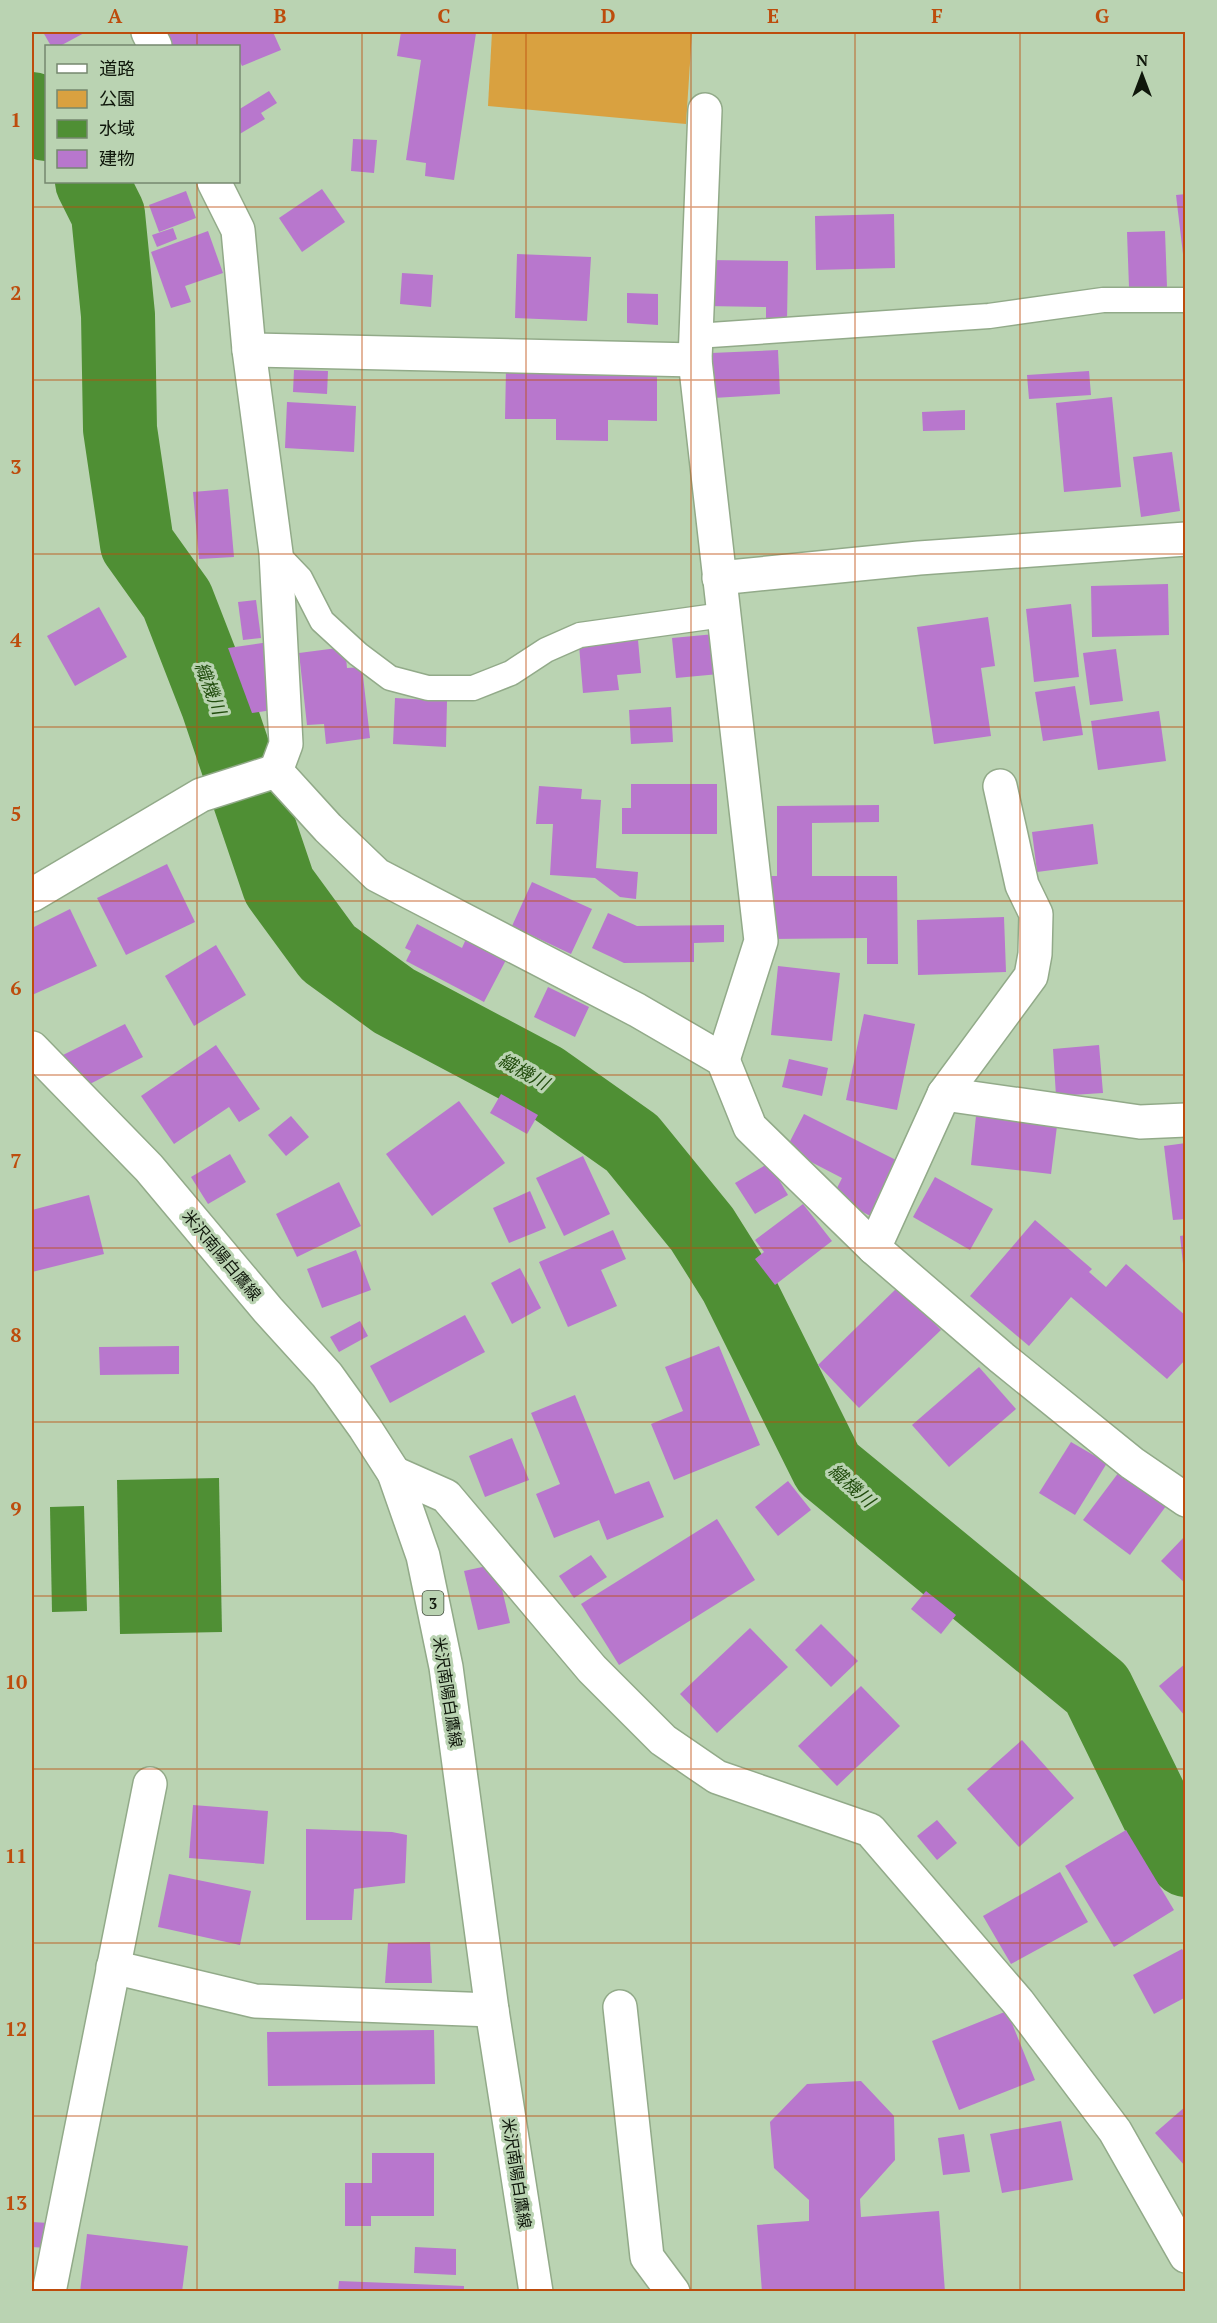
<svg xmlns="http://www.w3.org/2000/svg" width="1217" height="2323" font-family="'PT Serif','Noto Sans JP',serif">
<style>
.green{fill:#d9a140}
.water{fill:#4f8f34}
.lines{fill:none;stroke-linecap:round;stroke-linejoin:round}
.river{stroke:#4f8f34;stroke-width:74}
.building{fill:#b877cd}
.lane-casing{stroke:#92aa89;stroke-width:27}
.street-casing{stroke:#92aa89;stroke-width:36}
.primary-casing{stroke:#92aa89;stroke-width:36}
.lane{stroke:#fff;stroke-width:24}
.street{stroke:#fff;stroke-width:33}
.primary{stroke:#fff;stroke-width:33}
.grid{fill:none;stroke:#bd4c0c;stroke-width:1.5;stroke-opacity:0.55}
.labels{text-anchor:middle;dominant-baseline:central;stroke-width:6;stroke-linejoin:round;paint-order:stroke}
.shield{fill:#bad3b2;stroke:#424f3d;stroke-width:1.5}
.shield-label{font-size:15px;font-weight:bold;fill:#0f170b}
.street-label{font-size:16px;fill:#0f170b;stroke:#bad3b2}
.water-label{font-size:18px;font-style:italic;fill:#214c0d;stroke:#bad3b2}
.neatline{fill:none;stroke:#bd4c0c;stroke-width:2}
.grid-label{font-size:20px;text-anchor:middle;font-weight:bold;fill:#bd4c0c}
</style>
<rect width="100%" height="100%" fill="#bad3b2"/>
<path class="green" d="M492 32H692L686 124 488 106Z"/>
<g class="water">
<path d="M219 1478 222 1632 120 1634 117 1480Z"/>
<path d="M84 1506 87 1611 52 1612 50 1507Z"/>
</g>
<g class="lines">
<g class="river">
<path d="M32 109 46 124"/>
<path d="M92 182 108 214 118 315 120 429 137 544 177 600 217 703 279 886 328 953 394 1001 543 1080 632 1143 702 1229 736 1283 828 1468 1097 1689 1161 1820 1186 1860"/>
</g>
</g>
<g class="building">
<path d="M43 32H86L60 46H51Z"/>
<path d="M163 32 196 33 273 32 281 50 242 66 238 58V46H169Z"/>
<path d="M401 32 476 33 454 180 425 176 426 163 406 160 421 60 397 56Z"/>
<path d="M269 91 277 103 261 113 265 119 238 135V110Z"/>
<path d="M353 139 377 140 374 173 351 171Z"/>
<path d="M322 189 345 222 302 252 279 218Z"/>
<path d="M186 191 196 218 159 232 149 205Z"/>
<path d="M1186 194V253L1183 254 1176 195Z"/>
<path d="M894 214 895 268 816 270 815 216Z"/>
<path d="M173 228 177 239 157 247 152 235Z"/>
<path d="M208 231 223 273 185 286 191 302 171 308 151 252Z"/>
<path d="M1165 231 1167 287H1129L1127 232Z"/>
<path d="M517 254 591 257 587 321 515 318Z"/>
<path d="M707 260 788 261 787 321H766V307L706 306Z"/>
<path d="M402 273 433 275 431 307 400 304Z"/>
<path d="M627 293 658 294V325L627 323Z"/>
<path d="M778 350 780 394 713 398 711 353Z"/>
<path d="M506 369 657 372V421L608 420V441L556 440V419H505Z"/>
<path d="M294 370 328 371 327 394 293 392Z"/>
<path d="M1089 371 1091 395 1029 399 1027 375Z"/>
<path d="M1112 397 1121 487 1064 492 1056 403Z"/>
<path d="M287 402 356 406 354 452 285 448Z"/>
<path d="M965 410V430L923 431 922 412Z"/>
<path d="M1172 452 1180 511 1141 517 1133 457Z"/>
<path d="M228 489 234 557 199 559 193 492Z"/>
<path d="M1168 584 1169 635 1092 637 1091 586Z"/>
<path d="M256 600 261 638 243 640 238 602Z"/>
<path d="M1071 604 1079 677 1034 682 1026 609Z"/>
<path d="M99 607 127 657 75 686 47 636Z"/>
<path d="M988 617 995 666 981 668 991 736 934 744 917 627Z"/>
<path d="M715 634 719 674 676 678 672 638Z"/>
<path d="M638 640 641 673 617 675 619 690 583 693 579 645Z"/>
<path d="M269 642 279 709 252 713 228 648Z"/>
<path d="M345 647 347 668 362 667 370 738 326 744 324 724 307 725 299 653Z"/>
<path d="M1116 649 1123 701 1090 705 1083 653Z"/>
<path d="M1075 686 1083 735 1043 741 1035 692Z"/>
<path d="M395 698 447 701 446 747 393 744Z"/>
<path d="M671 707 673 742 631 744 629 710Z"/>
<path d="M1159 711 1166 761 1098 770 1091 721Z"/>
<path d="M631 784H717V834H622V808H631Z"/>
<path d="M539 786 582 789 581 799 601 800 596 868 638 872 636 899 620 897 595 878 550 875 553 824H536Z"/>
<path d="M879 805V822L812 823V876H897L898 964H867V938L771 939V876H777V806Z"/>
<path d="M1093 824 1098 864 1037 872 1032 832Z"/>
<path d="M167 864 195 922 126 955 97 898Z"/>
<path d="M532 882 592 909 571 954 512 926Z"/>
<path d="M70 909 97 966 32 995V928Z"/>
<path d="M608 913 637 926 724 925V942L694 943V962L624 963 592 948Z"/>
<path d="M1004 917 1006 972 918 975 917 920Z"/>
<path d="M417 924 462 948 466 939 506 960 484 1002 406 961 411 951 405 948Z"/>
<path d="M216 945 246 995 194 1026 165 976Z"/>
<path d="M778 966 840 973 832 1041 771 1035Z"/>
<path d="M548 987 589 1007 575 1037 534 1017Z"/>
<path d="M864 1014 915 1024 897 1110 846 1100Z"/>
<path d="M125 1024 143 1057 78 1090 61 1056Z"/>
<path d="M216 1045 260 1109 239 1122 229 1107 174 1144 141 1096Z"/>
<path d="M1099 1045 1103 1093 1056 1096 1053 1049Z"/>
<path d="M789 1059 828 1068 822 1096 782 1087Z"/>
<path d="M501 1094 538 1115 527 1134 490 1113Z"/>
<path d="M459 1101 505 1163 432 1216 386 1154Z"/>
<path d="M804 1114 902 1163 874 1218 833 1196 842 1178 786 1149Z"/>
<path d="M291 1116 309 1137 286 1156 268 1135Z"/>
<path d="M976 1116 1057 1126 1051 1174 971 1165Z"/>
<path d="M1186 1143V1219L1173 1220 1164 1146Z"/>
<path d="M230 1154 246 1182 208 1204 191 1177Z"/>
<path d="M583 1156 610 1214 564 1236 536 1178Z"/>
<path d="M769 1163 788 1195 755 1214 735 1183Z"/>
<path d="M935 1177 993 1209 970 1250 913 1217Z"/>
<path d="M339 1182 361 1226 297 1257 276 1214Z"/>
<path d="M530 1191 546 1228 509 1243 493 1208Z"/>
<path d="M89 1195 104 1254 32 1272V1210Z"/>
<path d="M803 1204 832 1241 775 1285 755 1259 764 1252 755 1240Z"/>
<path d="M1035 1220 1092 1269 1089 1272 1106 1287 1126 1264 1186 1316V1359L1167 1379 1071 1297 1029 1346 970 1296Z"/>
<path d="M613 1230 626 1259 601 1270 617 1306 568 1327 539 1262Z"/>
<path d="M1186 1235V1272L1184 1273 1180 1236Z"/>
<path d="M356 1250 371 1290 322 1308 307 1269Z"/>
<path d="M520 1268 541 1308 512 1324 491 1283Z"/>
<path d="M899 1286 941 1330 859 1408 818 1365Z"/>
<path d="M465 1315 485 1352 390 1403 370 1366Z"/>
<path d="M360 1321 368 1336 339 1352 330 1337Z"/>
<path d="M179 1346V1374L100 1375 99 1347Z"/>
<path d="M719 1346 760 1445 674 1480 651 1424 683 1411 665 1367Z"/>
<path d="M979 1367 1016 1409 949 1467 912 1425Z"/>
<path d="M575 1395 615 1494 649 1481 664 1517 607 1540 599 1520 554 1538 536 1494 560 1484 531 1413Z"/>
<path d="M512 1438 529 1480 485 1497 469 1456Z"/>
<path d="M1071 1442 1107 1463 1075 1515 1039 1493Z"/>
<path d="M1122 1468 1169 1502 1130 1555 1083 1520Z"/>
<path d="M788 1481 811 1510 778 1536 755 1507Z"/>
<path d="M717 1519 755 1580 619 1665 581 1604Z"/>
<path d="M1186 1535V1584L1161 1561Z"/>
<path d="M591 1555 607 1577 574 1598 559 1576Z"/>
<path d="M496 1564 510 1623 478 1630 464 1571Z"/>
<path d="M926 1591 956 1615 941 1634 911 1609Z"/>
<path d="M821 1624 858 1661 831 1687 795 1650Z"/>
<path d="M750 1628 788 1667 717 1733 680 1694Z"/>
<path d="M1186 1663V1717L1159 1686Z"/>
<path d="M861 1686 900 1726 837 1786 798 1746Z"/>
<path d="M1022 1740 1074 1798 1019 1847 967 1789Z"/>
<path d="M193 1805 268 1811 264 1864 189 1858Z"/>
<path d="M937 1820 957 1843 937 1860 917 1836Z"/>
<path d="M306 1829 392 1832 407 1835 405 1883 354 1889 352 1920H306Z"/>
<path d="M1126 1830 1174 1910 1114 1947 1065 1866Z"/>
<path d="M1060 1872 1088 1922 1011 1964 983 1916Z"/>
<path d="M169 1874 251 1891 240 1945 158 1927Z"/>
<path d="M430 1942 432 1983H385L388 1943Z"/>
<path d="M1182 1949 1186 1955V1997L1154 2014 1133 1975Z"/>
<path d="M1007 2011 1035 2080 959 2110 932 2041Z"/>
<path d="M434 2030 435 2084 268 2086 267 2032Z"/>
<path d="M861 2081 894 2116 895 2160 860 2199 861 2217 939 2211 945 2292H762L757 2225 809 2221V2200L774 2168 770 2122 807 2084Z"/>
<path d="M1186 2106V2167L1155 2133Z"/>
<path d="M1061 2121 1073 2180 1002 2193 990 2134Z"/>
<path d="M964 2134 970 2172 943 2175 938 2138Z"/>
<path d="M372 2153H434V2216H371V2226H345V2183H372Z"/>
<path d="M32 2222 49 2223 47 2248 32 2247Z"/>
<path d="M87 2234 188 2246 182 2292H80Z"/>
<path d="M415 2247 456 2249V2275L414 2273Z"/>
<path d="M339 2281 464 2286V2292H338Z"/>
</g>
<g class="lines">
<g class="lane-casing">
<g id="lane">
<path d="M696 336 989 316 1103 300H1186"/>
<path d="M276 553 300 578 322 621 358 654 390 678 428 688H473L511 673 546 650 580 635 723 615"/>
</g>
</g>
<g class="street-casing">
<g id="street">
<path d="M148 32 155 46"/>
<path d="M705 110 695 360 761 941 723 1060"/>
<path d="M214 182 238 230 249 350 276 553 286 744 276 771"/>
<path d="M249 350 695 360"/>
<path d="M719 578 919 558 1186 539"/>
<path d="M276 771 328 828 377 875 637 1010 723 1060 750 1127 874 1248 1002 1358 1132 1463 1186 1500"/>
<path d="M32 895 201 795 276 771"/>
<path d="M944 1094 1140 1122 1186 1120"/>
<path d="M874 1248 944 1094 1031 976 1035 954 1036 914 1022 885 1000 786"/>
<path d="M394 1473 446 1496 592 1669 663 1740 717 1777 870 1830 1018 2002 1115 2131 1186 2256"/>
<path d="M113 1967 255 2001 492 2010"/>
<path d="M620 2007 647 2257 673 2292"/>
<path d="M49 2292 150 1784"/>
</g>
</g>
<g class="primary-casing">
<path id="primary" d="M32 1048 149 1168 268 1310 327 1375 365 1428 394 1473 423 1556 446 1667 492 2010 536 2292"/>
</g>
<use href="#lane" class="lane"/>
<use href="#street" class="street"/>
<use href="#primary" class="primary"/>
</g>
<path class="grid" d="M197 32V46M362 32V2292M526 32V2292M691 32V2292M855 32V2292M1020 32V2292M197 182V2292M32 207H1186M32 380H1186M32 554H1186M32 727H1186M32 901H1186M32 1075H1186M32 1248H1186M32 1422H1186M32 1596H1186M32 1769H1186M32 1943H1186M32 2116H1186"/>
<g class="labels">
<rect class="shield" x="422.5" y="1591" width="21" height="24" rx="4.5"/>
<g class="shield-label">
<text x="433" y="1603">3</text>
</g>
<g class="street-label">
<text transform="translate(222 1255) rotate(50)">米沢南陽白鷹線</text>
<text transform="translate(448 1692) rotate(81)">米沢南陽白鷹線</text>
<text transform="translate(517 2173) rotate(81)">米沢南陽白鷹線</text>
</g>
<g class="water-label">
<text transform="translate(211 688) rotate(69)">織機川</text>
<text transform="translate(524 1071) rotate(29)">織機川</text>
<text transform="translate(852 1485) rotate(42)">織機川</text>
</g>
</g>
<rect width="1217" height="2323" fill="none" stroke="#bad3b2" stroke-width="66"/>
<rect x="45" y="45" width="195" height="138" fill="#bad3b2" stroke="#76886f" stroke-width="1.5"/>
<rect x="57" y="64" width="30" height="9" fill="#ffffff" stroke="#76886f" stroke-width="1.5"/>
<text x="99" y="75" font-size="18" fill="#0f170b">道路</text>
<rect x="57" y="90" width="30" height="18" fill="#d9a140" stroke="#76886f" stroke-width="1.5"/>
<text x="99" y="105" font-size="18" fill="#0f170b">公園</text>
<rect x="57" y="120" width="30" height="18" fill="#4f8f34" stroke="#76886f" stroke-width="1.5"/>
<text x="99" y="135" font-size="18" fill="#0f170b">水域</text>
<rect x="57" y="150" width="30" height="18" fill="#b877cd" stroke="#76886f" stroke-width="1.5"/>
<text x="99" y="165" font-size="18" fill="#0f170b">建物</text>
<g transform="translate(1142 75)" stroke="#bad3b2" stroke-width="4.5" paint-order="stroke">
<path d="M0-4.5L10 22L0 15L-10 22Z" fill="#0f170b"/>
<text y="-9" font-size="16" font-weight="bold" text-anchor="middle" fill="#0f170b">N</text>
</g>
<rect x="33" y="33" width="1151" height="2257" class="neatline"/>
<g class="grid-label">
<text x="115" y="23">A</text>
<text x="280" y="23">B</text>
<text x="444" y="23">C</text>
<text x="608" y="23">D</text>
<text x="773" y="23">E</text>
<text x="937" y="23">F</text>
<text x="1102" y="23">G</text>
<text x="16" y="127">1</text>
<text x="16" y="300">2</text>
<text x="16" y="474">3</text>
<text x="16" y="647">4</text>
<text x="16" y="821">5</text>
<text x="16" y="995">6</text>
<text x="16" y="1168">7</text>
<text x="16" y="1342">8</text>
<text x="16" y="1516">9</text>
<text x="16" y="1689">10</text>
<text x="16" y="1863">11</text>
<text x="16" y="2036">12</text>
<text x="16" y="2210">13</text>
</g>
</svg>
